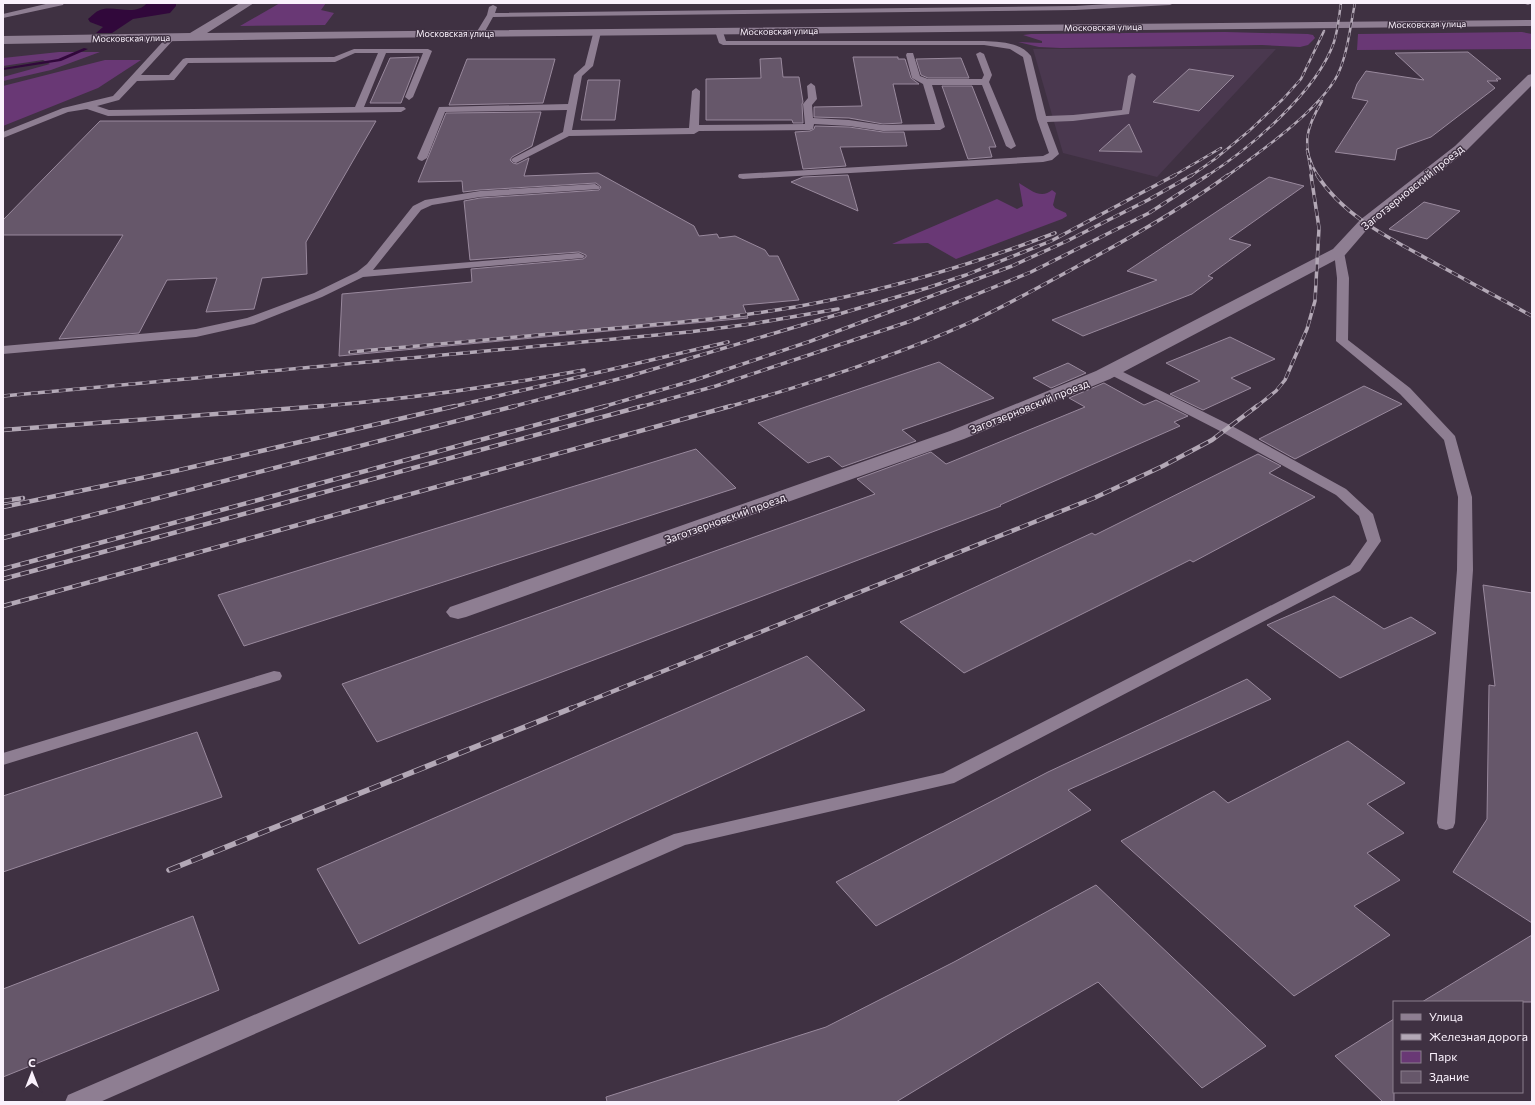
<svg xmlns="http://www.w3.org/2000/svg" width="1535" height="1105" font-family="Commissioner,sans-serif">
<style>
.built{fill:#4a384f}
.green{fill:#693875}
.water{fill:#31083b}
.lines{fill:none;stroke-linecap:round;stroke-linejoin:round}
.stream{fill:#31083b;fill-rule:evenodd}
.building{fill:#66576a;stroke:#99899d}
.lane{fill:#8e7e92;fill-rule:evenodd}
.street{fill:#8e7e92;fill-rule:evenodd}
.secondary{fill:#8e7e92;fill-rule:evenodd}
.rail-far3-casing{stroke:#b3a8b6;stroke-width:2.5}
.rail-far2-casing{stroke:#b3a8b6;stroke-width:3.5}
.rail-far1-casing{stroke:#b3a8b6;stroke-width:4.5}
.rail-casing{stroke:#b3a8b6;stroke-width:5.5}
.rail-far3{stroke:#3f3142;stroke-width:1.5;stroke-dasharray:5;stroke-linecap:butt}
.rail-far2{stroke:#3f3142;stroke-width:2.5;stroke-dasharray:7;stroke-linecap:butt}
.rail-far1{stroke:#3f3142;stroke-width:3;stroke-dasharray:9;stroke-linecap:butt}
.rail{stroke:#3f3142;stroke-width:4;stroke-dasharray:12;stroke-linecap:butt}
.labels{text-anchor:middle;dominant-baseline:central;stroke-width:3;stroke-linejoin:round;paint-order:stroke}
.far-street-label{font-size:9px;fill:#faf1fc;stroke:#3f3142}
.street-label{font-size:11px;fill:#faf1fc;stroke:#3f3142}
</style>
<rect width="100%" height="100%" fill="#3f3142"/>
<path class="built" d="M1033 49H1276L1157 177 1063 153Z"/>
<g class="green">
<path d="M280 3H326L321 10 334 13 325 25 240 26Z"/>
<path d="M1225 32 1308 34 1313 35 1315 38 1308 45 1300 47 1262 45 1061 48 1039 47 1018 42 1042 43V41L1023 35 1031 34Z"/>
<path d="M1522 32 1532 34V49L1357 50 1358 34Z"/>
<path d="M59 52H100L51 70 3 81V77L50 64 43 60 3 66V58Z"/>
<path d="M105 60H141L98 88 3 126V86Z"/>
<path d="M1019 183C1029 189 1041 200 1052 190L1056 193 1053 205 1055 208 1066 213 1067 216 1062 219 956 259 928 243 892 244 997 199 1017 209 1023 206Z"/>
</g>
<path class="water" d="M147 3H176V6L170 13 133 19 112 33H96L103 27 90 22 88 19C91 17 95 12 98 11 112 3 134 18 147 3Z"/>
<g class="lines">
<path class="stream" d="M84 48 88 49 61 61 3 70V68L58 59Z"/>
</g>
<g class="building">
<path d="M1468 52 1501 79H1496L1498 81H1487L1495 88 1431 137 1397 149 1395 160 1335 152 1368 101 1352 98 1357 84 1366 71 1424 80 1395 53Z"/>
<path d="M419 57 401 103H370L390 58Z"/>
<path d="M853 57H898V59H905L911 78 919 84H893L902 123 883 124 849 118 814 117V107L862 106Z"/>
<path d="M781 58 783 77H799L803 102 802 104 803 123H793L792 120H706V79L761 78 760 59Z"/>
<path d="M961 58 969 78H928L921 75 916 59Z"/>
<path d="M467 59H555L543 103 449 105Z"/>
<path d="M1189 69 1234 76 1199 111 1153 102Z"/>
<path d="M588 80H620L615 120H581Z"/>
<path d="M942 86H972L996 147H989L992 157 968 159Z"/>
<path d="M541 112 532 146 512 157 510 160 513 163 517 164 529 158 524 176 598 173 694 226 699 236 717 234 719 238 735 236 765 250 769 256H778L799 300 743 305 748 318 339 356 342 294 472 282 471 269 583 259 586 257V255L579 252 470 260 464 201 480 198 599 190 601 187 596 183 480 190 463 192 462 181 418 182 446 113Z"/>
<path d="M100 121H376L306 242 307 274 262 278 254 309 206 312 217 278 167 280 139 333 59 339 123 235H3V220Z"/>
<path d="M1129 124 1142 152 1099 151Z"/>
<path d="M815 126 849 127 883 132H904L907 146 840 147 846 166 803 169 795 132 810 131 814 129Z"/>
<path d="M848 175 858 211 791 182 803 177Z"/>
<path d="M1269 177 1304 186 1229 239 1251 245 1208 276 1213 278 1192 294 1083 336 1052 320 1157 280 1127 271Z"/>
<path d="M1424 202 1460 211 1427 239 1389 229Z"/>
<path d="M1230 337 1275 359 1231 378 1251 388 1203 410 1170 394 1200 381 1166 363Z"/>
<path d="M939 362 994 398 902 430 916 441 842 467 829 456 808 463 758 423Z"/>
<path d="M1068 363 1086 373 1051 388 1033 378Z"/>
<path d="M1104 383 1144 405 1156 400 1188 416 1174 422 1180 426 1000 505 1001 506 377 742 342 684 875 494 857 479 931 452 946 464 1085 407 1069 398Z"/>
<path d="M1364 386 1402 404 1295 459 1259 439Z"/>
<path d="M696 449 736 488 244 646 218 595Z"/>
<path d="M1258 454 1281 466 1269 473 1315 497 1193 562 1190 560 964 673 900 622 1092 533 1095 535Z"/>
<path d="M1483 585 1532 593V923L1453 872 1487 819 1489 685 1495 686Z"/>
<path d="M1334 596 1384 629 1411 617 1436 633 1340 678 1267 625Z"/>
<path d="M807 656 865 710 359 944 317 869Z"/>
<path d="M1247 679 1271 699 1068 790 1091 810 876 926 836 882 1048 772Z"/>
<path d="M197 732 222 797 3 872V796Z"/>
<path d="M1348 741 1405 783 1367 804 1404 833 1367 853 1400 880 1354 906 1390 935 1294 996 1121 841 1214 791 1228 803Z"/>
<path d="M1096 885 1266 1046 1202 1088 1098 982 1015 1030 896 1102H607L606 1097 826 1027 954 962Z"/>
<path d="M193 916 219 990 3 1077V989Z"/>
<path d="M1532 935V1002H1422Z"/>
<path d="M1394 1019V1102H1383L1335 1056Z"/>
</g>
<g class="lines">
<g class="lane">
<path d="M50 3H64L63 5 3 18V14Z"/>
<path d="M1126 3H1174L1170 5 1075 10 493 17 483 35H480L476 33 487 15 489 7 493 5 497 7 495 13 1075 6Z"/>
<path d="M1523 3H1532L1528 5Z"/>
<path d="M716 29H722L726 41H984C1000 42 1020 42 1031 56L1046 116 1073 115 1122 110 1128 76 1132 73 1136 76 1129 114 1073 121 1047 122 1059 154 1052 160 1043 162 743 179 739 178 738 176 739 174 1043 156 1049 153 1037 119 1023 57 1010 49 984 45H723L719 43 715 31Z"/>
<path d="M594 30H600L601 32 593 66 582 76 572 130 689 128 692 91 696 88 700 91 699 125 805 124 803 104 808 98 807 86 811 83 815 86 817 99 812 105 813 118 849 120 883 125 935 124 923 84 912 78 906 55 907 53H913L920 76 928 79H982L984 75 976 54 980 52 984 54 992 75 989 82 1016 146 1011 149 1006 146 982 85H932L945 127 940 130 883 131 849 126 814 124 813 129 810 130 699 131 694 134 569 136 516 163 513 162 511 160 513 158 563 132 567 110 445 112 427 158 422 161 419 160 417 158 439 107 568 104 574 75 585 65Z"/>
<path d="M168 36H174L175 38 141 75H169L183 59 186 58 334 57 354 49H428L432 51 413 97 409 100 405 97 423 53H386L364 107H404L406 109 401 112 108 116 87 109 68 112 3 138V132L63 108 113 96ZM355 53H378L355 107 109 110 97 106 119 100 137 81 174 80 188 63 335 62Z"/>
<path d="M595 184 600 187 599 189 480 197 432 205 421 210 373 270 579 253 585 256 583 258 363 277 322 297 254 324 196 337 3 354V346L196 329 247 318 314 293 357 272 367 264 413 206 425 200 480 191Z"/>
<path d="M1339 249 1344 252 1349 278 1348 340 1410 388 1455 436 1472 497 1473 570 1455 823 1453 828 1446 830 1439 828 1437 823 1457 570 1458 497 1444 440 1400 394 1336 341 1337 278 1334 252Z"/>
<path d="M1113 367 1232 426 1346 489 1373 514 1381 541 1360 571 954 783 685 845 100 1102H65L68 1095 674 834 943 773 1350 565 1367 541 1359 516 1336 495 1222 432 1109 374 1107 371 1109 368Z"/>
<path d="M274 671 280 672 282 676 280 680 3 765V753Z"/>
</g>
<path class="street" d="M1532 74V85L1465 152 1370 226 1345 255 1110 379 964 439 466 617 458 619 450 617 446 612 450 607 950 431 1096 371 1333 249 1360 220 1455 146 1528 75Z"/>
<path class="secondary" d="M240 3H254L207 33 1532 20V26L365 38 3 44V36L190 33Z"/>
<g class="rail-far3-casing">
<g id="rail-far3">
<path d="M1307 150 1312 176"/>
<path d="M1173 176 1221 148"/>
<path d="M1191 176 1215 159 1249 131 1283 99 1301 79 1324 31"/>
<path d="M1207 176C1250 148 1317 92 1334 42 1338 30 1339 16 1341 3"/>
<path d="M1227 176C1260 152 1321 109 1338 74 1348 52 1350 27 1355 3"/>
<path d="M1318 176C1300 148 1306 128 1322 101"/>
</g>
</g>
<g class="rail-far2-casing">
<g id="rail-far2">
<path d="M1317 175C1344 217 1391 239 1433 262 1466 280 1499 298 1532 316"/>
<path d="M350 352C428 345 506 338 584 331 654 325 725 319 795 307 884 291 971 265 1055 233"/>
<path d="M3 396 689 332 751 324 838 309"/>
<path d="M310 407C402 400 493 387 584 370"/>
<path d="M451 407 728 342"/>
<path d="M511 407 630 376 927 288 966 275 1051 241 1175 175"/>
<path d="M602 407 695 380 811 341 1012 266 1067 241 1148 200 1192 175"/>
<path d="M640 407 716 386 911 321 1031 272 1149 213 1208 175"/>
<path d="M728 407C810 384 893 357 971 322 1011 303 1050 281 1089 260 1137 234 1184 207 1228 175"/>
<path d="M1256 407 1276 391 1285 380 1307 329 1315 301 1319 228 1311 175"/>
</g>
</g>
<g class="rail-far1-casing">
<g id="rail-far1">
<path d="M3 430 323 406"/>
<path d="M3 501 23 498"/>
<path d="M3 507 175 471 455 406"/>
<path d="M3 538 515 406"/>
<path d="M3 569 606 406"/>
<path d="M3 579 643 406"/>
<path d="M3 606 731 406"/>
<path d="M569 709 1094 498 1163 466 1212 440 1257 406"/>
</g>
</g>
<g class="rail-casing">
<path id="rail" d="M169 870 572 708"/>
</g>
<use href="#rail-far3" class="rail-far3"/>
<use href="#rail-far2" class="rail-far2"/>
<use href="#rail-far1" class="rail-far1"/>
<use href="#rail" class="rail"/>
</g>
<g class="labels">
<g class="far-street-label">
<text transform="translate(1427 24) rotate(-1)">Московская улица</text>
<text transform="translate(1103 27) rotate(-1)">Московская улица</text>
<text transform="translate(779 31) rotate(-1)">Московская улица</text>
<text x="455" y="33">Московская улица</text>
<text transform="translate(131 38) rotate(-1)">Московская улица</text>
</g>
<g class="street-label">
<text transform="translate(1412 187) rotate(-39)">Заготзерновский проезд</text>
<text transform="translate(1029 406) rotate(-22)">Заготзерновский проезд</text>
<text transform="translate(725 518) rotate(-20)">Заготзерновский проезд</text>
</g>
</g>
<rect width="1535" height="1105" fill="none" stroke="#faf1fc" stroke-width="8"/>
<rect x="1393" y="1001" width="130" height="92" fill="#3f3142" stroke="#8a7e8c"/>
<rect x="1401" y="1014" width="20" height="6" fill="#8e7e92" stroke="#8a7e8c"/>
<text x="1429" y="1021" font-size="12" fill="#faf1fc">Улица</text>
<rect x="1401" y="1034" width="20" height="6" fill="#b3a8b6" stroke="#8a7e8c"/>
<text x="1429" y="1041" font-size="12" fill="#faf1fc">Железная дорога</text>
<rect x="1401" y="1051" width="20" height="12" fill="#693875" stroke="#8a7e8c"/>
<text x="1429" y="1061" font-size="12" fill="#faf1fc">Парк</text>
<rect x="1401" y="1071" width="20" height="12" fill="#66576a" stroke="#8a7e8c"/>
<text x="1429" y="1081" font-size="12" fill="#faf1fc">Здание</text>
<g transform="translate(32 1073)" stroke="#3f3142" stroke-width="3" paint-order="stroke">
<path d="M0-3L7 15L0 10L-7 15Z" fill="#faf1fc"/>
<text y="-6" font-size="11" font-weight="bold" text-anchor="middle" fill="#faf1fc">С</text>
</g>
</svg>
